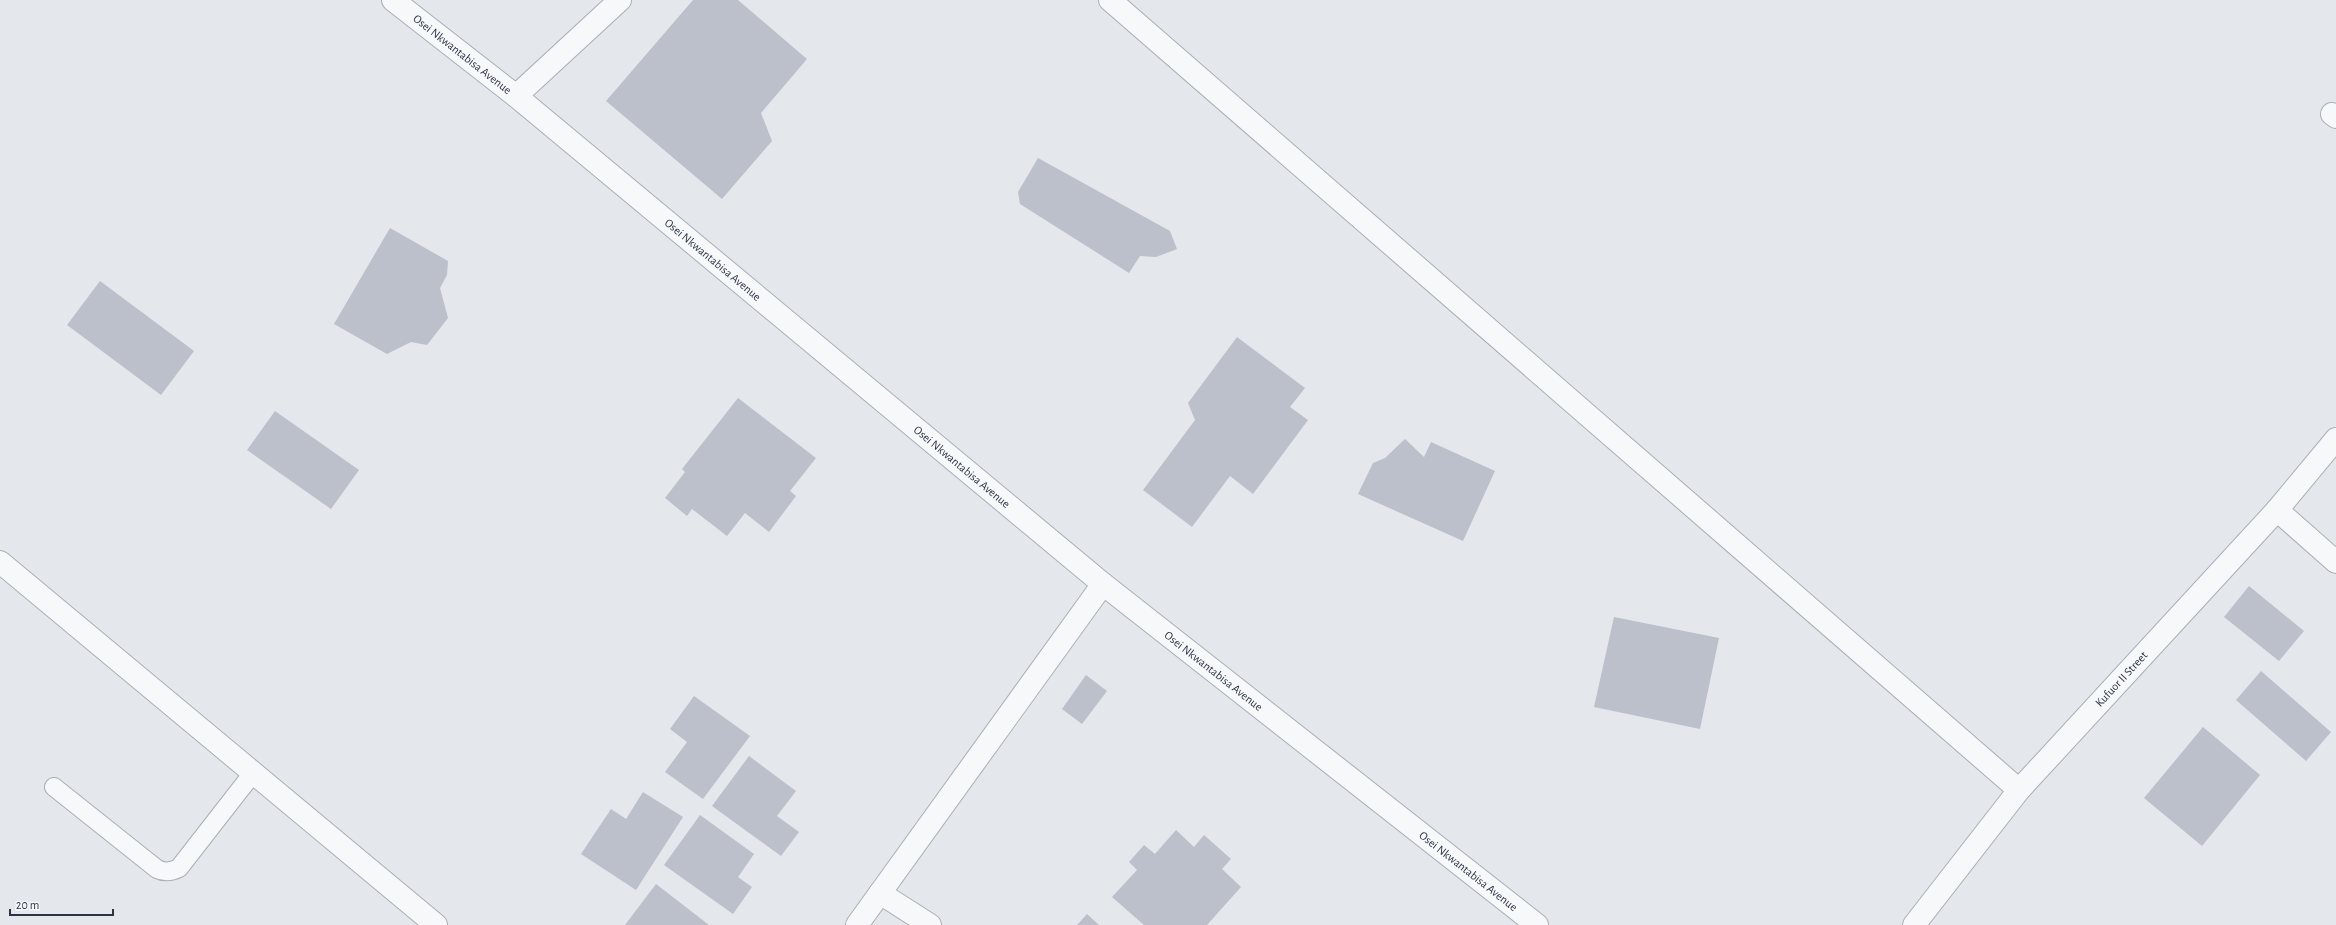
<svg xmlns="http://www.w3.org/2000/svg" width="2336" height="925" font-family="'Alegreya Sans',sans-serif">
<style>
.building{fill:#bbc0ca}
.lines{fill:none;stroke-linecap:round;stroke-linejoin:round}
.service-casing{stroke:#a9aeb7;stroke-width:20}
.minor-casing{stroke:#a9aeb7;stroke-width:24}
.tertiary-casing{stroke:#a9aeb7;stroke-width:24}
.service{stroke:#f7f8fa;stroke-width:18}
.minor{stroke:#f7f8fa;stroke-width:22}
.tertiary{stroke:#f7f8fa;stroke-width:22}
.labels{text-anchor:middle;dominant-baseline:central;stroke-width:3;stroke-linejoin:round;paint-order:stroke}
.street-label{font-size:12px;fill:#2b3445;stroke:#f4f6f9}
</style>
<rect width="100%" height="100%" fill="#e4e7ec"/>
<g class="building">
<path d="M693 0H738L807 59 761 113 772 141 722 199 606 101Z"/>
<path d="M1038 158 1170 231 1177 249 1156 257 1140 256 1129 273 1020 204 1018 192Z"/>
<path d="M390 228 448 261 447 275 440 288 448 318 427 345 411 342 387 354 334 324Z"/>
<path d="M100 281 194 351 161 395 67 325Z"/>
<path d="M1237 337 1305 388 1290 407 1308 420 1253 494 1230 476 1192 527 1143 490 1195 420 1188 403Z"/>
<path d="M738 398 816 458 790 491 796 496 769 532 745 513 727 536 692 509 687 516 665 498 685 472 682 469Z"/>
<path d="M275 411 359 470 331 509 247 450Z"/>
<path d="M1405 439 1424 457 1431 442 1495 471 1463 541 1358 494 1373 463 1385 458Z"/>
<path d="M2249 586 2304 631 2279 661 2224 617Z"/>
<path d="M1614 617 1719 638 1700 729 1594 707Z"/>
<path d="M2261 671 2331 732 2306 761 2236 700Z"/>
<path d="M1086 675 1107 691 1082 724 1062 709Z"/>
<path d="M694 696 750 736 703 799 665 772 687 742 670 729Z"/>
<path d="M2203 727 2260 775 2202 846 2144 798Z"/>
<path d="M749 756 796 791 777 816 799 832 781 856 712 806Z"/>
<path d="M643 792 683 817 636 890 581 854 611 809 626 819Z"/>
<path d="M700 815 754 854 738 877 752 887 733 914 664 865Z"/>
<path d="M1176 830 1194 847 1204 835 1231 859 1222 869 1241 887 1207 925H1144L1112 897 1137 870 1129 862 1144 845 1155 854Z"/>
<path d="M656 884 709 925H625Z"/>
<path d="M1087 914 1099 925H1077Z"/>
</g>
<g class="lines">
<g class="service-casing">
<path id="service" d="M54 787 157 869C165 873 171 872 179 868L253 773"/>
</g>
<g class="minor-casing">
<g id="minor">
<path d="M1110 0 2019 790"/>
<path d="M516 96 620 0"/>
<path d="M2332 114 2336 117"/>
<path d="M2277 510 2336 562"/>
<path d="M0 562 436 925"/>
<path d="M880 893 930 925"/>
<path d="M857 925 1103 584"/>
<path id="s1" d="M1914 925 2019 790 2277 510 2336 439"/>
</g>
</g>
<g class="tertiary-casing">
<g id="tertiary">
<path id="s2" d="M393 0 516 96 1103 584 1537 925"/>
</g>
</g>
<use href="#service" class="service"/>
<use href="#minor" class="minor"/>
<use href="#tertiary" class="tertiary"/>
</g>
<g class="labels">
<g class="street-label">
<text stroke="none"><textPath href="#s2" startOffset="88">Osei Nkwantabisa Avenue</textPath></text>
<text stroke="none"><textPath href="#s2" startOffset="412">Osei Nkwantabisa Avenue</textPath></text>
<text stroke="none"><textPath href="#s2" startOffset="736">Osei Nkwantabisa Avenue</textPath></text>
<text stroke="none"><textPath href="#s2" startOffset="1060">Osei Nkwantabisa Avenue</textPath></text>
<text stroke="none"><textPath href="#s1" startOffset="322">Kufuor II Street</textPath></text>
<text stroke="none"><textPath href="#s2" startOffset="1384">Osei Nkwantabisa Avenue</textPath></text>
</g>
</g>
<path d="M10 909v6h103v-6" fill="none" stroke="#2b3445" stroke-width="2"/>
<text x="16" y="909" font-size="12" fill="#2b3445" stroke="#f4f6f9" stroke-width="3" paint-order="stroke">20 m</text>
</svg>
